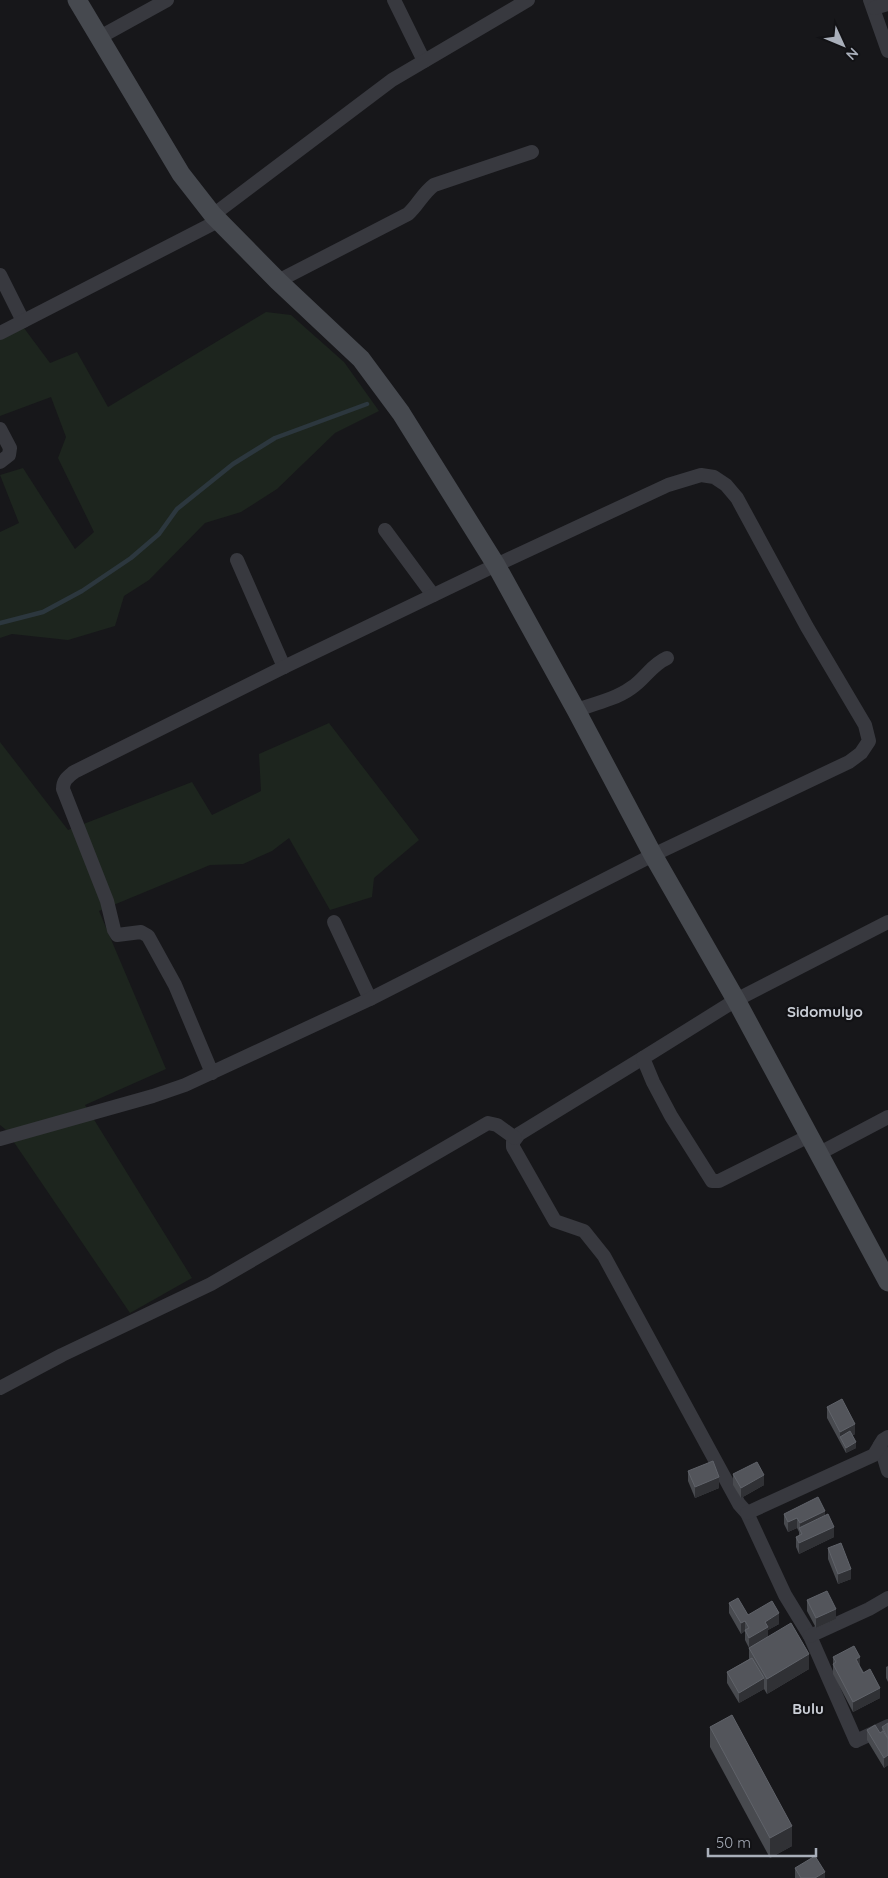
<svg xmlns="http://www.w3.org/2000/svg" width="888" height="1878" font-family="Quicksand,sans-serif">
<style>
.green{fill:#1d251e}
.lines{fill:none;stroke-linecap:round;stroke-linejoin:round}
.stream{stroke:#2c373e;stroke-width:4.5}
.minor{stroke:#38393f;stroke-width:14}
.secondary{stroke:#46494f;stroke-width:19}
.wall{fill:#484a4f}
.shaded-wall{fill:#303135}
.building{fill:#53555b;stroke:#60636a}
.labels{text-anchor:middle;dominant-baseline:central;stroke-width:4.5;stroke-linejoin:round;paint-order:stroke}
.quarter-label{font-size:15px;font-weight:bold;fill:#caced6;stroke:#121215}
</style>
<rect width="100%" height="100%" fill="#17171a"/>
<g class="green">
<path d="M266 312 291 315 344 362 379 411 335 433 277 489 241 512 205 523 149 580 124 596 115 626 68 640 12 634 0 638V532L19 523 0 475 23 468 75 549 94 532 58 458 66 437 51 397 0 416V338L21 324 50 363 77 352 108 407Z"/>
<path d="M329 723 419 840 374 878 372 897 330 910 289 838 272 851 243 864 210 865 99 911 166 1069 85 1105 192 1278 130 1313 5 1129 0 1125V742L68 830 192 782 212 815 261 791 259 754Z"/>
</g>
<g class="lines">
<path class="stream" d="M0 623 43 612 82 591 131 558 159 534 177 509 233 464 275 438 367 404"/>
<g class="minor">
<path d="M394 0 424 61"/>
<path d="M870 0 888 51"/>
<path d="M874 8 888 4"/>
<path d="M100 37 167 0"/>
<path d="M213 215 392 80 528 0"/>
<path d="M0 275 23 321"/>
<path d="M278 281 408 214C418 205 423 193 434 185L532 152"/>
<path d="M0 333 218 221"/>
<path d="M0 429 10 448 9 455 0 462"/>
<path d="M385 530 433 595"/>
<path d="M237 560 284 667"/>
<path d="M576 710C594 704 616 699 631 688 645 679 651 665 667 658"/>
<path d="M334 922 370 999"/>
<path d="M643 1058 519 1134 513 1142V1147L555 1221 584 1231 604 1256 739 1504 747 1513 785 1595 810 1636 856 1741 888 1726"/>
<path d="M809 1136 719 1181H712L671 1116 653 1082 643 1058 736 1000 888 922"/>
<path d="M0 1139 153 1096 185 1085 370 999 653 855 849 762 861 753 869 741 865 725 807 627 737 498 726 485 714 477 701 475 668 485 496 565 284 667 74 772C68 777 63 780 63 789L107 901 114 930 117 935 141 932 148 936 175 985 212 1073"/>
<path d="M818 1154 888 1117"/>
<path d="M0 1388 62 1355 211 1284 488 1123 497 1125 515 1138"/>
<path d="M880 1445 888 1471"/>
<path d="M747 1513 874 1455 883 1440 888 1437"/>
<path d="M810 1636 869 1609 888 1598"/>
</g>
<path class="secondary" d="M77 0 181 174 213 215 278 281 361 359 401 413 496 565 576 710 653 855 736 1000 888 1282"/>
</g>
<g class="wall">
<path d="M827 1407 855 1434 852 1436 856 1448 846 1453 827 1418Z"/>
<path d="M688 1471 719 1488 695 1498 688 1481Z"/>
<path d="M733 1474 764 1485 741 1498 733 1485Z"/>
<path d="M784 1514 825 1515 834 1537 799 1554 796 1547V1537L799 1536V1532L797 1528 788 1532 784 1524Z"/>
<path d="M828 1548 851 1579 838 1584 828 1559Z"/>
<path d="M807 1600 836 1619 816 1628 807 1611Z"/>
<path d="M729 1603 748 1615 779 1624 768 1630V1637L809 1669 767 1694 764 1689 739 1703 727 1683V1672L749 1659V1648L751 1646 749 1648 745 1640V1631L741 1634 729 1613Z"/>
<path d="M833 1657 860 1666 880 1698 853 1712 833 1674Z"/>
<path d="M888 1666V1682L886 1678V1667Z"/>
<path d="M888 1723V1765L884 1768 867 1740V1730L880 1733 882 1731V1727Z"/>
<path d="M710 1727 792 1846 770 1858 710 1747Z"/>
<path d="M795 1868 825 1878H795Z"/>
</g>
<g class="shaded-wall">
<path d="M855 1424V1434L842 1441 840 1437V1442V1432Z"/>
<path d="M856 1442V1448L846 1453V1448Z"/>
<path d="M764 1475V1485L741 1498V1488Z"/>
<path d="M719 1477V1488L695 1498V1487Z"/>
<path d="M825 1511V1521L800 1530V1523Z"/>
<path d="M797 1518V1528L788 1532V1522Z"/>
<path d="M834 1527V1537L799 1554V1543Z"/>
<path d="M851 1569V1579L838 1584V1574Z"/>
<path d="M836 1609V1619L816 1628V1618Z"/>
<path d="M779 1613V1624L768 1630V1637L749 1648V1638L765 1622Z"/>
<path d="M745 1621V1631L741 1634V1623Z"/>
<path d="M809 1654V1669L767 1694V1679Z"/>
<path d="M860 1657V1668L856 1659Z"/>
<path d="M764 1678V1689L739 1703V1693Z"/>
<path d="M880 1688V1698L853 1712V1702Z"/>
<path d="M888 1755V1765L884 1768V1758Z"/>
<path d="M792 1826V1846L770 1858V1838Z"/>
<path d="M825 1872V1878H815Z"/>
</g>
<g class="building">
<path d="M842 1399 855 1424 840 1432 827 1407Z"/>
<path d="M850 1431 856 1442 846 1448 840 1437Z"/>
<path d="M713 1461 719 1477 695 1487 688 1471Z"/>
<path d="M757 1462 764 1475 741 1488 733 1474Z"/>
<path d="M818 1497 825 1511 800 1523 797 1518 788 1522 784 1514Z"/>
<path d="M828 1514 834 1527 799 1543 796 1537 802 1534 799 1528Z"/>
<path d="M841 1543 851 1569 838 1574 828 1548Z"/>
<path d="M827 1591 836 1609 816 1618 807 1600Z"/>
<path d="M738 1598 748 1615 772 1601 779 1613 765 1622 768 1627 749 1638 745 1630 749 1628 745 1621 741 1623 729 1603Z"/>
<path d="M791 1623 809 1654 767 1679 749 1648Z"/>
<path d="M854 1646 860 1657 856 1659 863 1673 870 1669 880 1688 853 1702 833 1664 836 1662 833 1657Z"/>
<path d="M752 1658 764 1678 739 1693 727 1672Z"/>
<path d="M732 1715 792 1826 770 1838 710 1727Z"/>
<path d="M888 1723V1738L882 1727Z"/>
<path d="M875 1725 880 1733 883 1731 888 1739V1755L884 1758 867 1730Z"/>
<path d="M815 1856 825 1872 815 1878H801L795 1868Z"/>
</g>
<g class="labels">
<g class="quarter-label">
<text x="825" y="1011">Sidomulyo</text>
<text x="808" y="1708">Bulu</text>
</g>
</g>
<g transform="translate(843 45) rotate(134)" stroke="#121215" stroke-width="4" paint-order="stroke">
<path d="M0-4L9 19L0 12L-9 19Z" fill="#a9afba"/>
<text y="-8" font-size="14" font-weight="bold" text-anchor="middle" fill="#a9afba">N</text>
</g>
<path d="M708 1848v8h108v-8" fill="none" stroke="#a9afba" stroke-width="2.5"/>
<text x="716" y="1848" font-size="15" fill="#a9afba" stroke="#121215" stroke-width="4" paint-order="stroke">50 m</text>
</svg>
